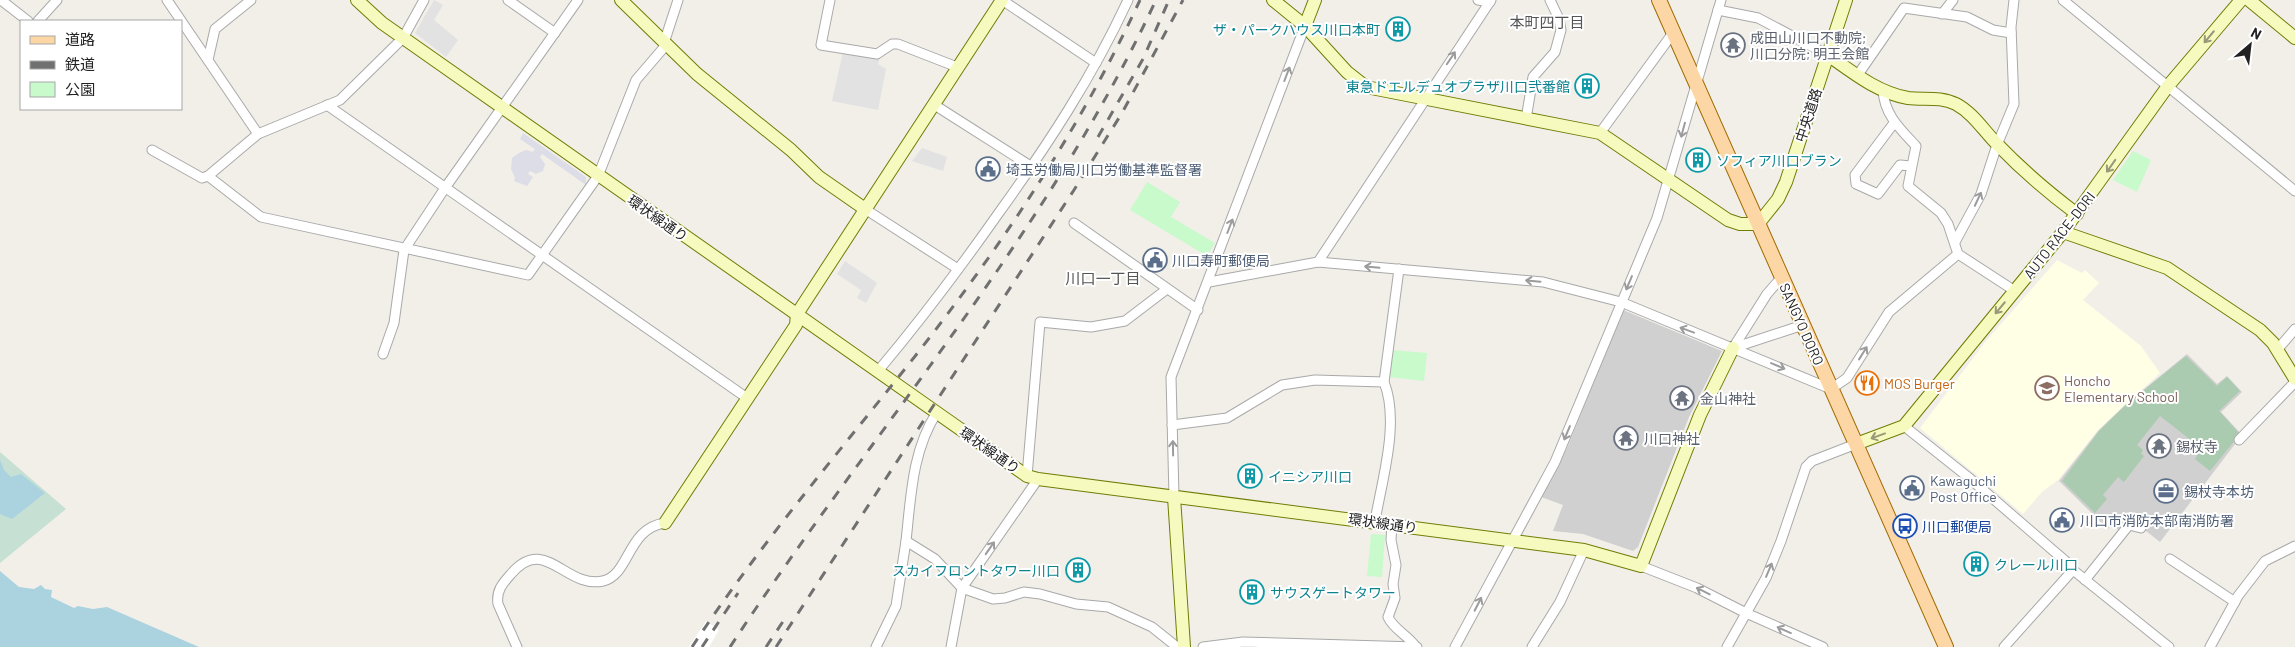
<svg xmlns="http://www.w3.org/2000/svg" width="2295" height="647" font-family="Barlow,'Noto Sans JP',sans-serif">
<style>
.education{fill:#ffffe5}
.religious{fill:#d0d0d0}
.wetland{fill:#c6e0d4}
.cemetery{fill:#aacbaf}
.park{fill:#c8facc}
.parking{fill:#e2e2e2}
.plaza{fill:#dddde8}
.water{fill:#aad3df}
.pier{fill:#fff}
.lines{fill:none;stroke-linecap:round;stroke-linejoin:round}
.street-casing{stroke:#a9a9a9;stroke-width:11}
.secondary-casing{stroke:#707d05;stroke-width:14}
.primary-casing{stroke:#a06b00;stroke-width:16}
.street{stroke:#fff;stroke-width:9}
.secondary{stroke:#f7fabf;stroke-width:12}
.primary{stroke:#fcd6a4;stroke-width:14}
.rail{stroke:#707070;stroke-width:3;stroke-dasharray:10 10;stroke-linecap:butt}
.oneway{stroke:#979978}
.oneway2{stroke:#9c9c9c}
.labels{text-anchor:middle;dominant-baseline:central;stroke-width:4;stroke-linejoin:round;paint-order:stroke}
.culture-label{font-size:14px;fill:#0d838f;stroke:#fff;text-anchor:start}
.worship-label{font-size:14px;fill:#5b616d;stroke:#fff;text-anchor:start}
.street-label{font-size:14px;fill:#222;stroke:#fff}
.service-label{font-size:14px;fill:#4e5e75;stroke:#fff;text-anchor:start}
.education-label{font-size:14px;fill:#785e54;stroke:#fff;text-anchor:start}
.food-label{font-size:14px;fill:#c56008;stroke:#fff;text-anchor:start}
.transit-label{font-size:14px;fill:#164399;stroke:#fff;text-anchor:start}
.neighbourhood-label{font-size:15px;fill:#555;stroke:#fff}
</style>
<rect width="100%" height="100%" fill="#f2efe9"/>
<path class="education" d="M2057 260 2082 273 2085 270 2099 283 2083 300 2141 346 2160 373 2098 430 2058 480 2042 492 2023 514 1920 428 1986 341Z"/>
<g class="religious">
<path d="M1623 310 1722 351 1689 417 1638 547 1633 551 1583 534 1553 531 1563 505 1541 497 1568 446Z"/>
<path d="M2187 354 2217 384 2227 376 2242 392 2221 412 2242 435 2160 542 2141 527 2120 531 2112 525 2108 529 2059 481 2099 430 2127 403Z"/>
</g>
<path class="wetland" d="M0 452 66 509 0 563Z"/>
<path class="cemetery" d="M2186 356 2217 386 2227 377 2240 391 2219 411 2240 434 2210 471 2195 459 2198 454 2189 445 2192 441 2160 416 2137 445 2143 450 2141 453 2144 456 2124 482 2118 477 2103 495 2107 499 2095 513 2062 481 2099 431 2128 403Z"/>
<g class="park">
<path d="M2133 151 2151 160 2137 192 2113 180Z"/>
<path d="M1147 182 1180 202 1171 217 1215 243 1207 256 1130 210Z"/>
<path d="M1391 350 1427 353 1424 381 1388 377Z"/>
<path d="M1371 534 1385 535 1382 577 1367 576Z"/>
</g>
<g class="parking">
<path d="M434 0 443 5 434 20 458 40 446 57 415 33Z"/>
<path d="M843 52 880 58 878 64 886 69 878 110 832 101Z"/>
<path d="M922 148 947 157 943 171 912 161Z"/>
<path d="M845 261 877 283 866 303 857 298 861 290 837 274Z"/>
</g>
<path class="plaza" d="M523 133 586 177V185L542 154 540 157 545 164 543 171 536 174 530 171 528 174 533 177 527 186 514 181 515 178 511 169 512 158 519 153 526 150 533 152 535 149 520 139Z"/>
<g class="water">
<path d="M0 460 4 470 11 477 21 474 45 493 12 519 0 514Z"/>
<path d="M0 571 19 587 34 589 41 585 45 589 52 590 51 597 74 608 78 606 93 609 107 607 199 647H0Z"/>
</g>
<path class="pier" d="M706 621 719 630 709 647H689Z"/>
<g class="lines">
<g class="street-casing">
<g id="street">
<path d="M1 0 28 21"/>
<path d="M167 0 258 134"/>
<path d="M508 0 555 33"/>
<path d="M830 0 821 45 877 54 892 44H898L957 67"/>
<path d="M1002 0 1096 63"/>
<path d="M1478 0 1490 2"/>
<path d="M2063 0 2295 191"/>
<path d="M1718 10 1758 18 1828 55"/>
<path d="M1942 14 1953 0"/>
<path d="M38 21 57 0"/>
<path d="M664 43 678 0"/>
<path d="M208 60 215 29 251 0"/>
<path d="M1857 76 1904 8 1967 17 1993 30 2011 33"/>
<path d="M1883 90C1884 114 1900 129 1916 146L1908 186 1941 213 1948 224 1958 254 2015 291"/>
<path d="M933 104 1032 167"/>
<path d="M327 105 747 398"/>
<path d="M1526 119 1533 77 1555 52 1561 30 1559 19 1550 0"/>
<path d="M1894 123 1855 175 1856 184 1878 194 1900 165 1911 166"/>
<path d="M1600 133 1673 33"/>
<path d="M152 150 202 178 208 176 261 217 528 275 598 176 636 80 666 45"/>
<path d="M208 176 258 134 340 100 403 38 424 0"/>
<path d="M865 209 958 269"/>
<path d="M1074 223 1198 310"/>
<path d="M1955 242 1981 194 1997 145 2014 104 2011 27 2014 0"/>
<path d="M1318 262 1491 0"/>
<path d="M1209 282 1318 262 1543 282 1621 302 1831 389 1847 378 1889 312 1958 254"/>
<path d="M1733 348 1767 294 1781 278"/>
<path d="M1733 348 1803 325"/>
<path d="M2277 350 2295 329"/>
<path d="M383 354 394 323 404 250 445 188 578 0"/>
<path d="M878 371C921 320 960 268 998 214 1047 146 1093 76 1128 0"/>
<path d="M937 412C912 451 911 496 906 541L935 559 962 588 993 599 1005 598 1024 592 1040 594 1076 604 1108 607 1152 627 1177 647"/>
<path d="M1172 425 1227 418 1282 385 1315 380 1384 382"/>
<path d="M1904 426 1968 477 2070 565 2073 570 2169 647"/>
<path d="M2239 440 2295 382"/>
<path d="M1027 476 1040 322 1091 327 1125 321 1167 289"/>
<path d="M1174 497 1171 377 1305 26"/>
<path d="M1375 521C1382 480 1400 422 1384 382L1399 269"/>
<path d="M1392 524 1391 540 1396 565 1393 584 1395 598 1388 617C1394 630 1408 635 1416 647"/>
<path d="M2170 559 2235 602"/>
<path d="M1641 566 1697 588 1746 613 1823 647"/>
<path d="M2085 580 2129 525 2141 528"/>
<path d="M517 647 498 604C496 591 502 584 511 574 545 534 565 589 603 581 630 575 627 528 665 523"/>
<path d="M876 647 896 606 906 541"/>
<path d="M951 647 962 588 1038 479"/>
<path d="M1203 647 1243 642 1417 647"/>
<path d="M1455 647 1555 462 1657 218 1721 0"/>
<path d="M1532 647 1560 602 1584 550"/>
<path d="M1727 647 1766 578 1781 541 1806 467 1812 461 1856 444"/>
<path d="M2004 647 2073 570"/>
<path d="M2210 647 2238 596 2265 561 2295 546"/>
</g>
</g>
<g class="secondary-casing">
<g id="secondary">
<path d="M357 0 382 23 1027 476 1038 479 1584 550 1641 566 1700 415 1733 348"/>
<path d="M621 0 697 74 791 150 819 177 865 209"/>
<path d="M1273 0 1305 26 1347 72 1366 87 1600 133 1728 220 1740 224H1758L1778 199 1786 182 1846 0"/>
<path d="M2249 0 2295 38"/>
<path d="M1305 26 1315 0"/>
<path d="M1828 55C1852 72 1878 93 1908 98 1924 100 1940 96 1956 104 1973 113 1984 131 1997 144 2022 170 2049 193 2077 214"/>
<path d="M2063 232 2167 268 2260 330 2273 343 2295 379"/>
<path d="M1856 444 1904 426 2063 232 2168 86 2241 0"/>
<path d="M1174 497 1184 647"/>
<path d="M665 523 796 325 797 314 1002 0"/>
</g>
</g>
<g class="primary-casing">
<path id="primary" d="M1659 0 1946 647"/>
</g>
<use href="#street" class="street"/>
<use href="#secondary" class="secondary"/>
<use href="#primary" class="primary"/>
<g class="rail">
<path d="M1098 137 1143 59 1169 0"/>
<path d="M692 647C760 544 840 451 916 355 1003 244 1081 127 1140 0"/>
<path d="M702 647 738 593"/>
<path d="M730 647C872 431 1046 236 1156 0"/>
<path d="M766 647 786 617"/>
<path d="M776 647 1074 190 1122 113 1183 0"/>
</g>
</g>
<defs><path id="oneway-shaft" d="M-6 0H5M1.5-3L5.5 0L1.5 3" fill="none" stroke-width="1.6" stroke-linecap="round" stroke-linejoin="round" transform="scale(1.25)"/></defs>
<g class="oneway">
<use href="#oneway-shaft" transform="translate(2209 37) rotate(130)"/>
<use href="#oneway-shaft" transform="translate(2111 166) rotate(125)"/>
<use href="#oneway-shaft" transform="translate(2000 308) rotate(130)"/>
<use href="#oneway-shaft" transform="translate(1878 436) rotate(160)"/>
</g>
<g class="oneway2">
<use href="#oneway-shaft" transform="translate(1451 58) rotate(-56)"/>
<use href="#oneway-shaft" transform="translate(1287 74) rotate(-69)"/>
<use href="#oneway-shaft" transform="translate(1683 130) rotate(105)"/>
<use href="#oneway-shaft" transform="translate(1978 199) rotate(-65)"/>
<use href="#oneway-shaft" transform="translate(1230 226) rotate(-69)"/>
<use href="#oneway-shaft" transform="translate(1372 267) rotate(-175)"/>
<use href="#oneway-shaft" transform="translate(1533 281) rotate(-175)"/>
<use href="#oneway-shaft" transform="translate(1629 283) rotate(113)"/>
<use href="#oneway-shaft" transform="translate(1687 330) rotate(-160)"/>
<use href="#oneway-shaft" transform="translate(1863 353) rotate(-58)"/>
<use href="#oneway-shaft" transform="translate(1778 366) rotate(23)"/>
<use href="#oneway-shaft" transform="translate(1567 433) rotate(113)"/>
<use href="#oneway-shaft" transform="translate(1173 448) rotate(-91)"/>
<use href="#oneway-shaft" transform="translate(990 548) rotate(-55)"/>
<use href="#oneway-shaft" transform="translate(1769 570) rotate(-67)"/>
<use href="#oneway-shaft" transform="translate(1703 591) rotate(-153)"/>
<use href="#oneway-shaft" transform="translate(1478 604) rotate(-63)"/>
<use href="#oneway-shaft" transform="translate(1784 630) rotate(-156)"/>
</g>
<defs>
<g id="building-ring" transform="scale(1.25)"><circle r="9.5" fill="#fff" stroke="#0f9aa8" stroke-width="1.5"/><path d="M-4-6H4V6H1V3H-1V6H-4ZM-2.5-4.3h1.7v1.8h-1.7ZM.8-4.3h1.7v1.8H.8ZM-2.5-1h1.7V.8h-1.7ZM.8-1h1.7V.8H.8Z" fill="#0f9aa8"/></g>
<g id="temple-ring" transform="scale(1.25)"><circle r="9.5" fill="#fff" stroke="#6b7280" stroke-width="1.5"/><path d="M0-6L5-2H3V0L6.5 2.5H4V6H1.5V3h-3V6H-4V2.5H-6.5L-3 0V-2H-5Z" fill="#6b7280"/></g>
<g id="civic-ring" transform="scale(1.25)"><circle r="9.5" fill="#fff" stroke="#5c6f8a" stroke-width="1.5"/><path d="M-.6-6.5H3V-4.5H.6V-3L4-1V1h2V6H-6V1h2V-1L-.6-3ZM-1.2 2.5V6h2.4V2.5Z" fill="#5c6f8a"/></g>
<g id="restaurant-ring" transform="scale(1.25)"><circle r="9.5" fill="#fff" stroke="#e8710a" stroke-width="1.5"/><path d="M-5-6h1v4h1v-4h1v4h1v-4h1v5L-1.5 .5V6h-2V.5L-5-1ZM5-6V6H3V1.5H1.5Q1.5-4 5-6Z" fill="#e8710a"/></g>
<g id="school-ring" transform="scale(1.25)"><circle r="9.5" fill="#fff" stroke="#8d6e63" stroke-width="1.5"/><path d="M0-5L7-2L0 1L-7-2ZM-4 1L0 2.5L4 1V4Q0 6-4 4Z" fill="#8d6e63"/></g>
<g id="office-ring" transform="scale(1.25)"><circle r="9.5" fill="#fff" stroke="#5c6f8a" stroke-width="1.5"/><path d="M-6-3h4V-5.5h4V-3h4V5H-6ZM-1-4.5V-3h2v-1.5ZM-6 0V1H6V0Z" fill="#5c6f8a"/></g>
<g id="bus-ring" transform="scale(1.25)"><circle r="9.5" fill="#fff" stroke="#1a4fb4" stroke-width="1.5"/><path d="M-5-6H5V4H4V6H2V4H-2V6H-4V4H-5ZM-3.5-4V0h7V-4ZM-3.5 1.2v1.5H-2V1.2ZM2 1.2v1.5H3.5V1.2Z" fill="#1a4fb4"/></g>
</defs>
<g fill-rule="evenodd">
<use href="#building-ring" x="1398" y="29"/>
<use href="#temple-ring" x="1733" y="45"/>
<use href="#building-ring" x="1587" y="86"/>
<use href="#building-ring" x="1698" y="160"/>
<use href="#civic-ring" x="988" y="169"/>
<use href="#civic-ring" x="1155" y="260"/>
<use href="#restaurant-ring" x="1867" y="383"/>
<use href="#school-ring" x="2047" y="388"/>
<use href="#temple-ring" x="1682" y="398"/>
<use href="#temple-ring" x="1626" y="438"/>
<use href="#temple-ring" x="2159" y="446"/>
<use href="#building-ring" x="1250" y="476"/>
<use href="#civic-ring" x="1912" y="488"/>
<use href="#office-ring" x="2166" y="491"/>
<use href="#civic-ring" x="2062" y="520"/>
<use href="#bus-ring" x="1905" y="526"/>
<use href="#building-ring" x="1976" y="564"/>
<use href="#building-ring" x="1078" y="570"/>
<use href="#building-ring" x="1252" y="592"/>
</g>
<g class="labels">
<g class="culture-label">
<text x="1380" y="29" text-anchor="end">ザ・パークハウス川口本町</text>
<text x="1570" y="86" text-anchor="end">東急ドエルデュオプラザ川口弐番館</text>
<text x="1716" y="160">ソフィア川口ブラン</text>
<text x="1268" y="476">イニシア川口</text>
<text x="1994" y="564">クレール川口</text>
<text x="1060" y="570" text-anchor="end">スカイフロントタワー川口</text>
<text x="1270" y="592">サウスゲートタワー</text>
</g>
<g class="worship-label">
<text x="1750" y="37">成田山川口不動院;<tspan x="1750" dy="16">川口分院; 明王会館</tspan></text>
<text x="1700" y="398">金山神社</text>
<text x="1644" y="438">川口神社</text>
<text x="2176" y="446">錫杖寺</text>
</g>
<g class="street-label">
<text transform="translate(1808 115) rotate(-72)">中央道路</text>
<text transform="translate(658 218) rotate(35)">環状線通り</text>
<text transform="translate(2059 235) rotate(-52)">AUTO RACE-DORI</text>
<text transform="translate(1802 324) rotate(66)">SANGYO DORO</text>
<text transform="translate(990 450) rotate(35)">環状線通り</text>
<text transform="translate(1383 523) rotate(8)">環状線通り</text>
</g>
<g class="service-label">
<text x="1006" y="169">埼玉労働局川口労働基準監督署</text>
<text x="1172" y="260">川口寿町郵便局</text>
<text x="1930" y="480">Kawaguchi<tspan x="1930" dy="16">Post Office</tspan></text>
<text x="2184" y="491">錫杖寺本坊</text>
<text x="2080" y="520">川口市消防本部南消防署</text>
</g>
<g class="education-label">
<text x="2064" y="380">Honcho<tspan x="2064" dy="16">Elementary School</tspan></text>
</g>
<g class="food-label">
<text x="1884" y="383">MOS Burger</text>
</g>
<g class="transit-label">
<text x="1922" y="526">川口郵便局</text>
</g>
<g class="neighbourhood-label">
<text x="1547" y="22">本町四丁目</text>
<text x="1103" y="278">川口一丁目</text>
</g>
</g>
<rect x="20" y="20" width="162" height="90" fill="#ffffff" stroke="#a7a7a7"/>
<rect x="30" y="36" width="25" height="8" fill="#fcd6a4" stroke="#a7a7a7"/>
<text x="65" y="45" font-size="15" fill="#222222">道路</text>
<rect x="30" y="61" width="25" height="8" fill="#707070" stroke="#a7a7a7"/>
<text x="65" y="70" font-size="15" fill="#222222">鉄道</text>
<rect x="30" y="82" width="25" height="15" fill="#c8facc" stroke="#a7a7a7"/>
<text x="65" y="95" font-size="15" fill="#222222">公園</text>
<g transform="translate(2250 45) rotate(28)" stroke="#ffffff" stroke-width="4" paint-order="stroke">
<path d="M0-4L9 19L0 12L-9 19Z" fill="#222222"/>
<text y="-8" font-size="14" font-weight="bold" text-anchor="middle" fill="#222222">N</text>
</g>
</svg>
